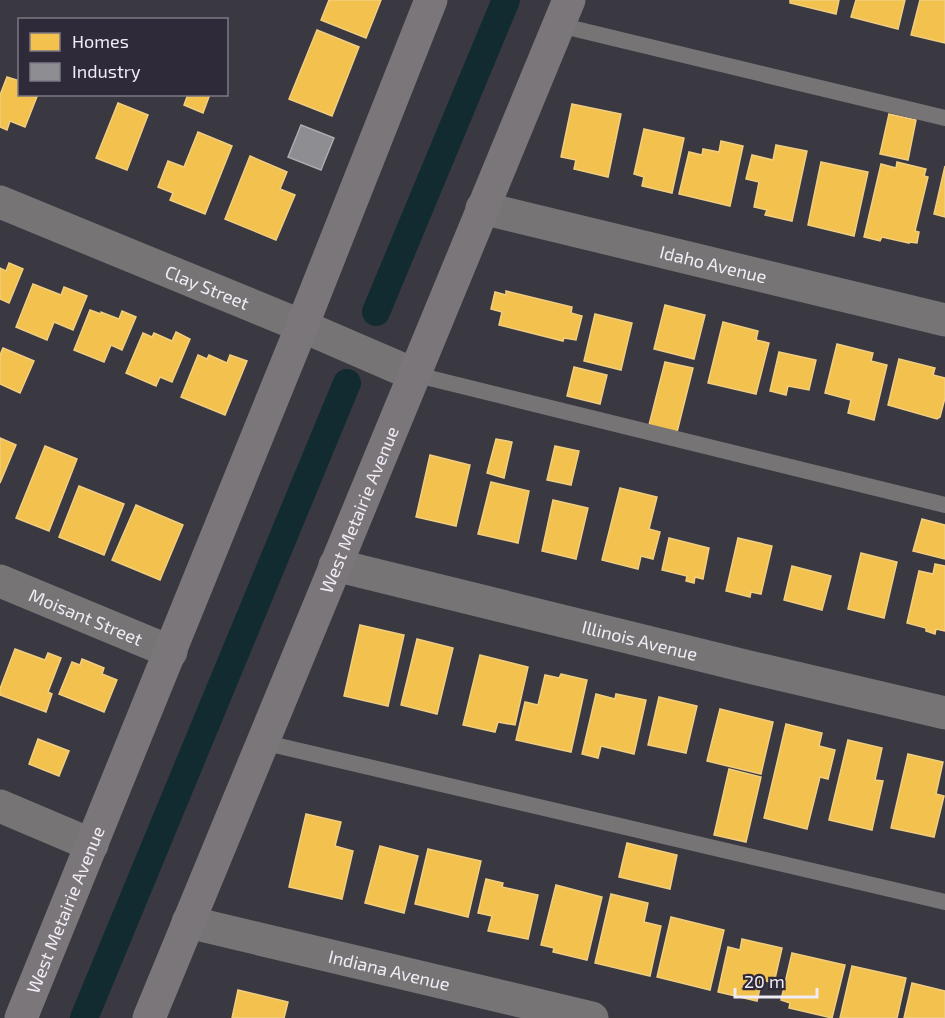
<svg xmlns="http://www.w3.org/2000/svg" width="945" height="1018" font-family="'Exo 2',sans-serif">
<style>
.homes{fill:#f2c14e;stroke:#f1ce80;stroke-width:1.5}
.industry{fill:#8d8d92;stroke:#abaab0;stroke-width:1.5}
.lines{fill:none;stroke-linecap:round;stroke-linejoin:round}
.canal{stroke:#122b31;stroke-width:28}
.service{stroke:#777476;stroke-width:16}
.minor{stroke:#777476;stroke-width:33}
.secondary{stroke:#7a7679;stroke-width:33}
.labels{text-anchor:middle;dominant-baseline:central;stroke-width:6;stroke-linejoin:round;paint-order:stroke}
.street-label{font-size:18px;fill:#f0ecf6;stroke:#2f2a39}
</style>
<rect width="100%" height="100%" fill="#3a3840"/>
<g class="homes">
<path d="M329 0H381L366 38 321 20Z"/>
<path d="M790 0H839L836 14 790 3Z"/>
<path d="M856 0H905L898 29 851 17Z"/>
<path d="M920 0H945V43L911 35Z"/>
<path d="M317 30 359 47 332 116 289 99Z"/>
<path d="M7 77 20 81V94H38L25 127 10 121 7 130 0 127V95Z"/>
<path d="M188 94H210L203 113 184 105Z"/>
<path d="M118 103 148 115 127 170 96 158Z"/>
<path d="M572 104 621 114 608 177 574 169 576 160 561 157Z"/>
<path d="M889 114 916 120 908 160 880 154Z"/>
<path d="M644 129 684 138 672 193 642 186 644 177 634 174Z"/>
<path d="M198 132 232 146 205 214 170 200 173 193 158 187 168 161 184 167Z"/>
<path d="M721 141 743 146 730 206 679 194 689 152 702 155 703 149 719 152Z"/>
<path d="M776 145 807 151 792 221 765 215 767 210 754 207 759 182 746 179 752 155 773 160Z"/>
<path d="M250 156 287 172 280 189 295 195 276 240 225 219Z"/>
<path d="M821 162 868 172 854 236 808 225Z"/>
<path d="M897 162 926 169 924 176 928 177 915 231 919 232 917 243 909 242V243L882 237 880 241 864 237 881 164 896 168Z"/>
<path d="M945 166V217L934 214Z"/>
<path d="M9 263 23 269 9 303 0 299V268L6 271Z"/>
<path d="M33 284 61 295 64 287 87 296 73 330 54 322 47 340 16 327Z"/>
<path d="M506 291 572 307 571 313 582 316 576 340 564 338 563 341 499 325 502 312 491 309 495 292 506 295Z"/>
<path d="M665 305 705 315 694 359 654 349Z"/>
<path d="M90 310 101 314V312L119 319 122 311 136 317 122 350 111 345 104 362 74 350Z"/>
<path d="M595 314 632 323 621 370 584 361Z"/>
<path d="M723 322 758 331 756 340 769 343 756 394 708 383Z"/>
<path d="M176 332 190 339 172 382 160 377 156 386 126 373 143 333 152 337 154 333 172 341Z"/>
<path d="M837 344 873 353 871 361 887 365 874 420 848 413 851 400 825 393Z"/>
<path d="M3 348 34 361 20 393 0 384V355Z"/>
<path d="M779 352 816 360 809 390 788 386 786 395 770 391Z"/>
<path d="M198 355 207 359 209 355 227 363 230 355 247 361 225 415 181 397Z"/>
<path d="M899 359 935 368 933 375 945 378V398L940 417 937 419 888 405Z"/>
<path d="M665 362 693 368 677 432 649 425Z"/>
<path d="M574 367 607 375 600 404 567 396Z"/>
<path d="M0 438 16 445 0 483Z"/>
<path d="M496 439 512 442 504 478 487 473Z"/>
<path d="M45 446 77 459 49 531 16 518Z"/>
<path d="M555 446 579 451 571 485 547 480Z"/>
<path d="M430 455 470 465 456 526 416 517Z"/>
<path d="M491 482 529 491 518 543 478 534Z"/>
<path d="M79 486 124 504 104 555 59 537Z"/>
<path d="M620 488 657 497 649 529 660 532 653 559 641 556 638 569 602 560Z"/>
<path d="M553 500 588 508 576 559 542 551Z"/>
<path d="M136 505 183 525 160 580 112 560Z"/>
<path d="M922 519 945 525V559L913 551Z"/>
<path d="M669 538 709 548 703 579 695 577 694 583 686 581 687 576 662 570Z"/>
<path d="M738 538 772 546 761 594 751 592 750 597 726 591Z"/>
<path d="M861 553 897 562 884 618 848 609Z"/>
<path d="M935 564 945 566V631L936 629 935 634 926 631V628L907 623 919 571 933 574Z"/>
<path d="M792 566 831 576 822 610 784 600Z"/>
<path d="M360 625 404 635 388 706 344 696Z"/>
<path d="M417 639 453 648 437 714 401 705Z"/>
<path d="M15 649 45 660 48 653 61 658 48 692 52 694 46 712 0 695V689Z"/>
<path d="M480 655 528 667 515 725 498 722 495 732 463 725Z"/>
<path d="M82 659 104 668 102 674 117 680 104 712 59 694 72 662 80 665Z"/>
<path d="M561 674 587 680 571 752 516 740 525 702 538 705 545 675 559 678Z"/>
<path d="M596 694 615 699 616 694 646 700 634 754 601 746 598 758 582 754Z"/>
<path d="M659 697 697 706 686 753 648 745Z"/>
<path d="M720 709 773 722 761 774 707 761Z"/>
<path d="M786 724 822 733 819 746 835 750 828 779 820 777 807 829 764 818Z"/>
<path d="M38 739 69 751 59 776 29 764Z"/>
<path d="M848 740 882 748 875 780 883 781 872 830 829 820Z"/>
<path d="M908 754 943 762 936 794 944 796 934 837 891 828Z"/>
<path d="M729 769 761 777 746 842 714 835Z"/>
<path d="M306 814 341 822 335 846 353 851 342 899 289 887Z"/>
<path d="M627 843 677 855 670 889 619 877Z"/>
<path d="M380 846 418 856 404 913 365 903Z"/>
<path d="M428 849 481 861 468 917 415 904Z"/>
<path d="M486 879 503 883 502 887 538 895 528 939 488 931 492 916 478 913Z"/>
<path d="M556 885 602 897 587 960 553 952 554 948 541 945Z"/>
<path d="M611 894 648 903 644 922 661 926 650 976 595 963Z"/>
<path d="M671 917 724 930 710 990 657 977Z"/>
<path d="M742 939 782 948 774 983 762 980 757 1001 718 992 728 947 740 950Z"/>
<path d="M792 953 845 965 832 1018 789 1008 790 1003 781 1000Z"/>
<path d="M852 966 906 978 897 1018H840Z"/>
<path d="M912 983 945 991V1018H904Z"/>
<path d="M238 990 288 1002 284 1018H232Z"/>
</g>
<path class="industry" d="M301 125 334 138 321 170 288 157Z"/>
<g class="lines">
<g class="canal">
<path d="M376 312 506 0"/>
<path d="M84 1018 347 383"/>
</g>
<g class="service">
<path d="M559 25 945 118"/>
<path d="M413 374 945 505"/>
<path d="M262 742 945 902"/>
</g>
<g class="minor">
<path id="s1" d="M0 202 302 326 413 374"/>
<path id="s2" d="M482 208 945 320"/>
<path id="s3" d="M335 565 749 667 945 713"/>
<path id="s4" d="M0 581 171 652"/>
<path d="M0 806 92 845"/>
<path id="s5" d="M188 922 592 1018"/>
</g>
<g class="secondary">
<path id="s6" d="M21 1018 302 326 431 0"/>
<path id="s7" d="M149 1018 569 0"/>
</g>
</g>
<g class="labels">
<g class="street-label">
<text stroke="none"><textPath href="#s2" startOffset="238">Idaho Avenue</textPath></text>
<text stroke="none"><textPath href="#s1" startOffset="224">Clay Street</textPath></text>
<text stroke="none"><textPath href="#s7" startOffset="550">West Metairie Avenue</textPath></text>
<text stroke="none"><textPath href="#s4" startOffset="93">Moisant Street</textPath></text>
<text stroke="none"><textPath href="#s3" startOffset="314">Illinois Avenue</textPath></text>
<text stroke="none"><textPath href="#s6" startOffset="117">West Metairie Avenue</textPath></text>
<text stroke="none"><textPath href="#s5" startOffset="207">Indiana Avenue</textPath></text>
</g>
</g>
<rect x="18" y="18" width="210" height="78" fill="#2f2a39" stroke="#7c7885" stroke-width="1.5"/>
<rect x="30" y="33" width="30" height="18" fill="#f2c14e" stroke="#7c7885" stroke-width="1.5"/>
<text x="72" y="48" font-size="18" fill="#f0ecf6">Homes</text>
<rect x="30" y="63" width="30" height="18" fill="#8d8d92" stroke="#7c7885" stroke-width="1.5"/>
<text x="72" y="78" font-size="18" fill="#f0ecf6">Industry</text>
<path d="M735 988v9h82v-9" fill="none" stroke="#f0ecf6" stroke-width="3"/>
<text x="744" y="988" font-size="18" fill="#f0ecf6" stroke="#2f2a39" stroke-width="4.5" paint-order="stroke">20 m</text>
</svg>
